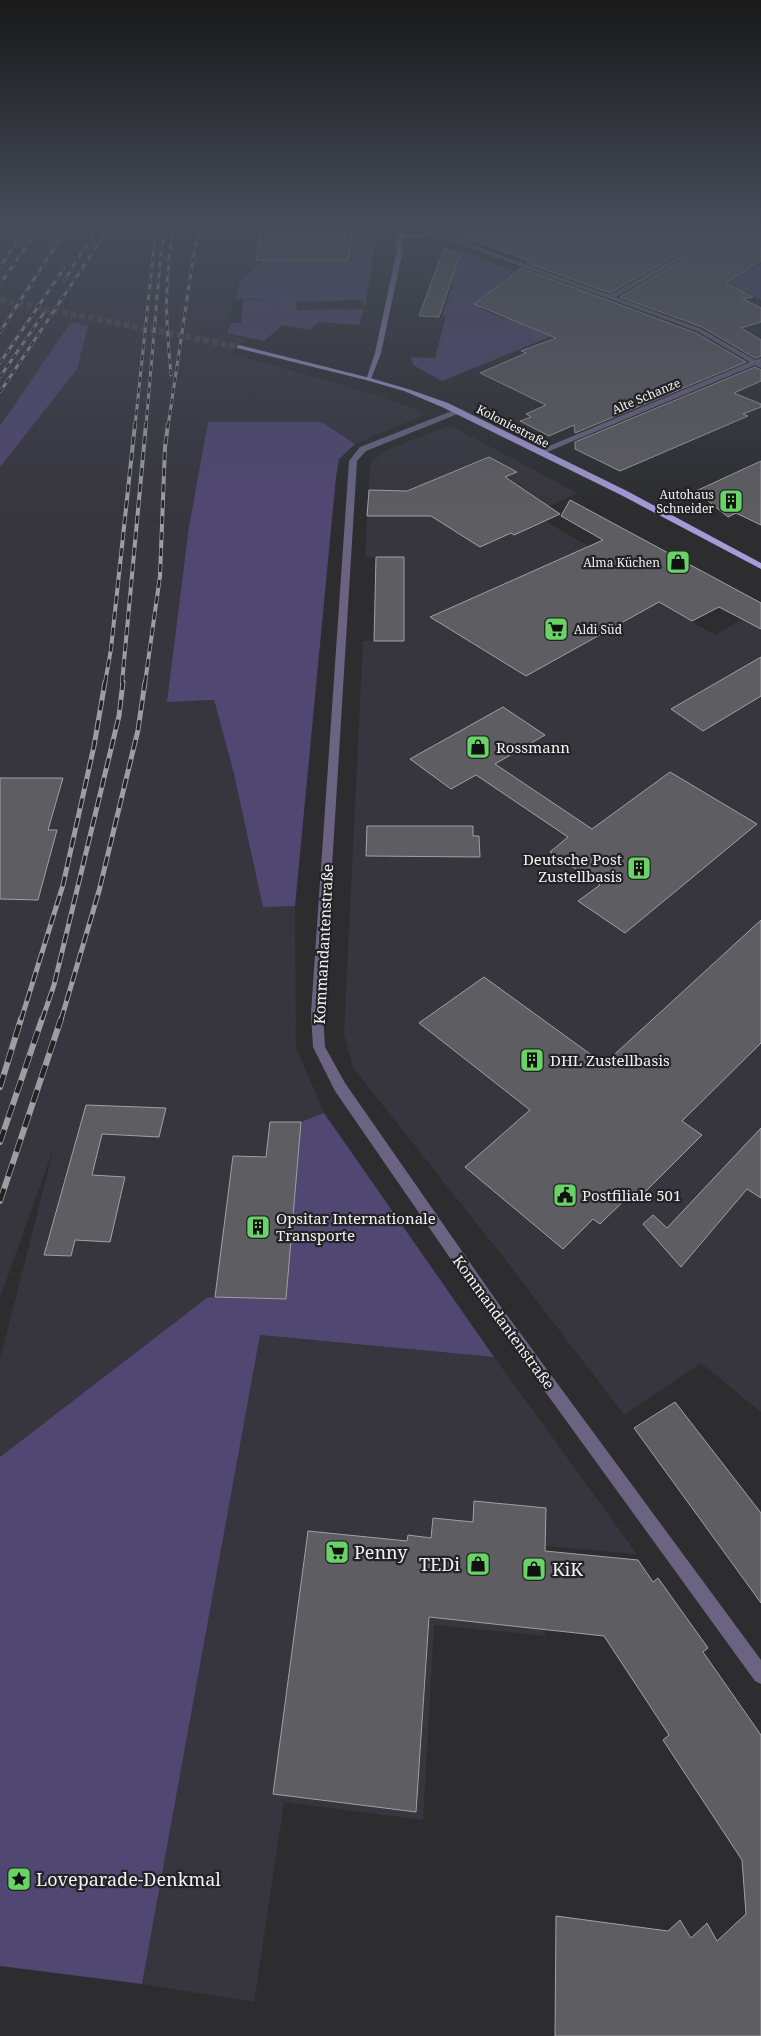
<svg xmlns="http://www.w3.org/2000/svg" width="761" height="2036" font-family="'Noto Serif',serif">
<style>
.built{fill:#37353e}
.green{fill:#504773;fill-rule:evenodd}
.building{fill:#5e5d61;stroke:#a1a0a4}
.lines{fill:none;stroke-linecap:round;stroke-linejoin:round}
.primary-tunnel{stroke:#4b4b4d;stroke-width:6;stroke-dasharray:6 3;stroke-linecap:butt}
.street{fill:#6a6482;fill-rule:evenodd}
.secondary{fill:#8c82b2;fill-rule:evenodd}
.primary{fill:#a69ad8;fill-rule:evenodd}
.rail-far3-casing{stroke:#9e9ea0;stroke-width:3}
.rail-far2-casing{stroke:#9e9ea0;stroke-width:4}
.rail-far1-casing{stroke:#9e9ea0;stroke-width:5}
.rail-casing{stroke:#9e9ea0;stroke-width:6}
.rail-far3{stroke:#232326;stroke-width:2;stroke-dasharray:5.5;stroke-linecap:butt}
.rail-far2{stroke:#232326;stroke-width:2.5;stroke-dasharray:8;stroke-linecap:butt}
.rail-far1{stroke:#232326;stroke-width:3;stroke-dasharray:10;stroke-linecap:butt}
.rail{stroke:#232326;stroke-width:4.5;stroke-dasharray:13;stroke-linecap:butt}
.labels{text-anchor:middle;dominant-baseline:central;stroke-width:4.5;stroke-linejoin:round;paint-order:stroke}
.far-street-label{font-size:12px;fill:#f2f2f4;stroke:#232326}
.far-poi-label{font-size:12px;fill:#f2f2f4;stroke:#232326;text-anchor:end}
.poi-label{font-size:15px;fill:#f2f2f4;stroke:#232326;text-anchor:start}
.street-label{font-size:15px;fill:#f2f2f4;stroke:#232326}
.near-poi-label{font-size:18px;fill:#f2f2f4;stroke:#232326;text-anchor:start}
</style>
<rect width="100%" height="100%" fill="#2d2d30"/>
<g class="built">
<path d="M0 228H311L265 255 237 284 225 334 248 339 231 353 383 397 427 414 355 444 322 422 168 702 214 700 234 774 263 906H295L296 1047 324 1113 301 1123 286 1299 208 1297 0 1457V1359L55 1144 0 1298Z"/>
<path d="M446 427H453L577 493 532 514 599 552 584 560 715 635 742 619 761 629V1412L701 1363 624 1415 509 1264 353 1068 344 1034 363 641H404V558L365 557 370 467 372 461 384 451Z"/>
<path d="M260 1335 494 1357 637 1554 546 1546 545 1636 434 1625 423 1820 284 1802 254 2002 142 1984Z"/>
</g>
<g class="green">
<path d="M360 233 377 234 365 307 362 300 296 302 297 310 364 309 359 325 318 322 310 330 282 325 264 341 227 333 230 323H241L243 300 278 299 277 317 279 299H235L239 283 268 255 330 238H359ZM291 252 352 253V261H292L288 260Z"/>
<path d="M459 250 514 271 483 297 501 301 618 309 442 381 413 365 411 357 435 358 446 316H442L454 282 448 281ZM494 302 522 314 506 319 479 308Z"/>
<path d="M761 263V300L729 283Z"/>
<path d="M71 322 88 326 77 369 0 467V426Z"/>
<path d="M208 422H322L355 444 339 459 336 477 295 906 263 907 234 774 214 700 167 702 189 527Z"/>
<path d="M324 1113 494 1357 260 1335 142 1984 0 1966V1457L208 1297 286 1299 301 1122Z"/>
</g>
<g class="building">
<path d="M280 228H353L349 260H256L261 230H280Z"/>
<path d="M445 228H724L610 293 527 263 529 261 445 230Z"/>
<path d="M737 228H761V261L726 283 753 297 743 299 761 308V322L741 328 761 340V356L755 358 702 327 620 297Z"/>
<path d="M444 248 460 254 439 317 419 316Z"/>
<path d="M521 268 696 333 746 362 575 433 574 425 549 436 520 421 531 417 526 414 546 405 480 373 526 353 521 351 556 338 474 304Z"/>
<path d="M755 367 761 370V381L734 393 761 404V407L743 414 748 416 620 471 575 449V442Z"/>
<path d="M489 457 517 472 505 477 560 514 514 535 511 533 480 547 431 516H367L369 490 407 491Z"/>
<path d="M761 461V525L736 513 728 517 696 491Z"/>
<path d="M570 500 761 603V629L719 607 692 621 659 602 526 676 430 617 603 540 561 516Z"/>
<path d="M376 557H404V641H374Z"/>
<path d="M761 657V696L703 731 671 709Z"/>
<path d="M503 707 545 735 495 764 592 829 670 772 757 824 625 933 578 901 600 885 550 852 568 837 476 775 451 789 410 759Z"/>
<path d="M0 778H63L48 830H57L38 900 0 899Z"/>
<path d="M367 826H473V836H479L480 857 366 856Z"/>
<path d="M761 920V1043L682 1121 702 1135 641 1196 634 1191 600 1224 593 1219 563 1249 465 1167 530 1110 419 1023 484 977 604 1064Z"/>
<path d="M86 1105 166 1108 159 1137 102 1134 92 1175 125 1177 110 1242 75 1240 71 1256 44 1255Z"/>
<path d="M270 1122H301L286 1299 215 1297 233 1156 266 1157Z"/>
<path d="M761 1128V1198L747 1189 681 1267 643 1224 653 1215 667 1228Z"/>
<path d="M675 1402 761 1513V1603L634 1428Z"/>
<path d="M474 1501 546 1508 545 1551 638 1560 653 1582 658 1578 708 1648 703 1652 761 1735V2036H555L556 1916 668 1931 680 1920 691 1938 707 1923 717 1941 746 1914 742 1860 663 1740 669 1735 604 1636 429 1617 416 1812 273 1794 308 1531 407 1541 408 1535 431 1538 433 1518 473 1522Z"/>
</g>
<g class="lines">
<path class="primary-tunnel" d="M0 300 239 347"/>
<g class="street">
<path d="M728 228H735L616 297 701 329 755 360 761 358V368L755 365 540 455 536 453 537 451 750 362 697 331 452 241 426 234 429 232 456 239 610 295Z"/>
<path d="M457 409 461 411 460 413 366 451 357 461 323 1013 325 1047 345 1083 498 1303 761 1660V1684L755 1681 488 1313 335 1091 313 1047 311 1013 349 461 360 447Z"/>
</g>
<path class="secondary" d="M425 228 433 230 431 235 416 239 404 237 401 241 403 250 381 353 371 379 366 380 375 353 397 250 395 241 399 235 395 230 400 229 404 234 416 235 427 233Z"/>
<path class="primary" d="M239 345 370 378 408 389 448 403 627 491 761 563V569L621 495 442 407 404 391 366 380 237 348V346Z"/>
<g class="rail-far3-casing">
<g id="rail-far3">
<path d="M0 268 24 228"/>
<path d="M64 281 97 228"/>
<path d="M0 284 39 228"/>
<path d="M0 332 67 228"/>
<path d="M0 363 64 268"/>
<path d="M171 375C166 322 163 281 174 228"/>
<path d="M0 377 44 313"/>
<path d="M0 392 109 228"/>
<path d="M135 426 156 228"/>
<path d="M146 426 161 252 166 228"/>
<path d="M168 426 193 259 200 228"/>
</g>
</g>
<g class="rail-far2-casing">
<g id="rail-far2">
<path d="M105 683 111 649 135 424"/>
<path d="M122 683 146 424"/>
<path d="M145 683 160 576 165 447 168 424"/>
</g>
</g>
<g class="rail-far1-casing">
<g id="rail-far1">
<path d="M21 1020 63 885 94 746 105 682"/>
<path d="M42 1020 54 985 119 716 123 682"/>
<path d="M61 1020 99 891 138 730 145 682"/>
</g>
</g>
<g class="rail-casing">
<g id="rail">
<path d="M0 1087 21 1019"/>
<path d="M0 1142 42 1019"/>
<path d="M0 1201 61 1019"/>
</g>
</g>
<use href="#rail-far3" class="rail-far3"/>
<use href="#rail-far2" class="rail-far2"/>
<use href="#rail-far1" class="rail-far1"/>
<use href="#rail" class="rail"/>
</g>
<linearGradient id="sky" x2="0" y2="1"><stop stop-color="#19191a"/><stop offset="0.44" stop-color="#464c59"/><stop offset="1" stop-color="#464c59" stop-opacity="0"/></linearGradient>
<rect width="761" height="513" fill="url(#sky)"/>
<defs>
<g id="building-square" transform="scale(1.25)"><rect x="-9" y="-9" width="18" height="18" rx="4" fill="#68d465" stroke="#232326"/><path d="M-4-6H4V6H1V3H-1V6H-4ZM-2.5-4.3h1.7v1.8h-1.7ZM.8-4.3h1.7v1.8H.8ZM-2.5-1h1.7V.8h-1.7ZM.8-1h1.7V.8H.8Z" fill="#111"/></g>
<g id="shop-square" transform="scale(1.25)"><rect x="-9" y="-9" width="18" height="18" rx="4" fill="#68d465" stroke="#232326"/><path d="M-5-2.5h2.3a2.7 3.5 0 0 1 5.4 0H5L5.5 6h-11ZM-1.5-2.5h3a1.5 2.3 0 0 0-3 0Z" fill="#111"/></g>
<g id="supermarket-square" transform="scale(1.25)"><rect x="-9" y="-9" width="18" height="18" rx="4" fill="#68d465" stroke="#232326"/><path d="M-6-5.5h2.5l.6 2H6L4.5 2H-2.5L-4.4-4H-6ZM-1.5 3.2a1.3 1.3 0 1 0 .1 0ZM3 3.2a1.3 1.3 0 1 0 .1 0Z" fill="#111"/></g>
<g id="civic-square" transform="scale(1.25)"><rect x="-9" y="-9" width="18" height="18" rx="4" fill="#68d465" stroke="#232326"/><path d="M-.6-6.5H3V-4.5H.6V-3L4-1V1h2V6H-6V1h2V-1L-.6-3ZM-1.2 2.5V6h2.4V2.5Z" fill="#111"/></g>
<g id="sight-square" transform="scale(1.25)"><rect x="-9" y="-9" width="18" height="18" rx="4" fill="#68d465" stroke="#232326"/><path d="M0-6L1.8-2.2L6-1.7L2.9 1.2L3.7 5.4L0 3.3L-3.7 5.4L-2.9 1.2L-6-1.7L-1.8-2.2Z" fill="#111"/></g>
</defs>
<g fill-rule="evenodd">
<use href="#building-square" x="731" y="501"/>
<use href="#shop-square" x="678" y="562"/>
<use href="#supermarket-square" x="556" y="629"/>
<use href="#shop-square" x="478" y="747"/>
<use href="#building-square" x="639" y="868"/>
<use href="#building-square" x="532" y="1060"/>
<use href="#civic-square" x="565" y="1195"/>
<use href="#building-square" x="258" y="1227"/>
<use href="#supermarket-square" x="337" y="1552"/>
<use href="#shop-square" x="478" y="1564"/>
<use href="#shop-square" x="534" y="1569"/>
<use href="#sight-square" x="19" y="1879"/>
</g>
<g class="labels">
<g class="far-street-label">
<text transform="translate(646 396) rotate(-23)">Alte Schanze</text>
<text transform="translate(513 426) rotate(27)">Koloniestraße</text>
</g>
<g class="far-poi-label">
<text x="714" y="494">Autohaus<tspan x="714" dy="14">Schneider</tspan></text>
<text x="660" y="562">Alma Küchen</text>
<text x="574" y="629" text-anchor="start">Aldi Süd</text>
</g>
<g class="poi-label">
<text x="496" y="747">Rossmann</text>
<text x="622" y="859" text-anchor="end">Deutsche Post<tspan x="622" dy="17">Zustellbasis</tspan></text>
<text x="550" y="1060">DHL Zustellbasis</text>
<text x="582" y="1195">Postfiliale 501</text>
<text x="276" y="1218">Opsitar Internationale<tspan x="276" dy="17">Transporte</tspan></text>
</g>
<g class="street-label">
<text transform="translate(323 944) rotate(-87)">Kommandantenstraße</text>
<text transform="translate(504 1322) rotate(54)">Kommandantenstraße</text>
</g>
<g class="near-poi-label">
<text x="354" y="1552">Penny</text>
<text x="460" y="1564" text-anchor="end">TEDi</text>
<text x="552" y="1569">KiK</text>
<text x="36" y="1879">Loveparade-Denkmal</text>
</g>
</g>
</svg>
